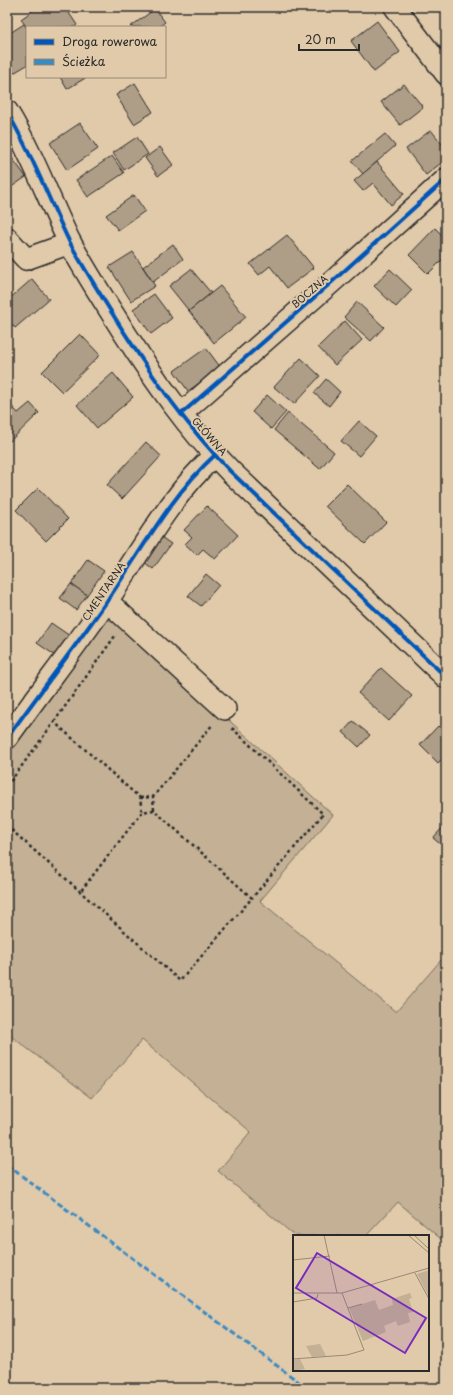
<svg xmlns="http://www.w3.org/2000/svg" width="453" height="1395" font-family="'Playpen Sans',sans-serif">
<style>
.green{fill:#c3b095;stroke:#776e60}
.building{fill:#af9e87;stroke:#2b2b2b}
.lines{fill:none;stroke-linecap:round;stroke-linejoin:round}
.street-casing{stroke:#2b2b2b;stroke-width:24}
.secondary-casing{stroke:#2b2b2b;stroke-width:25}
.path{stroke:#2b2b2b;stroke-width:2.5;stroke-dasharray:3 3;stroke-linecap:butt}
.street{stroke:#e1caaa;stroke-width:21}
.secondary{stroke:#e1caaa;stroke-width:22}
.quiet{stroke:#3a8ac2;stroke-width:3;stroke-dasharray:6 3;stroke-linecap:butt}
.cycleway-casing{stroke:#e1caaa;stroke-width:6}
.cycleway{stroke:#0057b8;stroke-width:4}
.labels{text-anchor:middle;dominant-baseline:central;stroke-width:4;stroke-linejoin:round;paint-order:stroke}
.street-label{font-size:10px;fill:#2b2b2b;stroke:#e1caaa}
.inset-road{fill:none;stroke:#988a77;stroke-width:1}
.view{fill:#7b2cbf;fill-opacity:0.15;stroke:#7b2cbf;stroke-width:2}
.inset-edge{fill:none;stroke:#2b2b2b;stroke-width:2}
</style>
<rect width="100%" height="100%" fill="#e1caaa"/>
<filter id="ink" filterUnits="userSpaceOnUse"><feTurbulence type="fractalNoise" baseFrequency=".025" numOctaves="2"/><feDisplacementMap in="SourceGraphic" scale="8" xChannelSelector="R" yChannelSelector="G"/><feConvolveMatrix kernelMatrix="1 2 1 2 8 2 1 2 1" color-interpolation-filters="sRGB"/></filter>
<g filter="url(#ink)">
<path class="green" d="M109 611 333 815 260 901 396 1012 441 960 446 965V1234L442 1240 398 1202 366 1236H295L218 1171 251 1132 142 1040 92 1098 7 1033V754Z"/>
<g class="building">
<path d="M38 7H65L77 25 75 27 27 28 21 19Z"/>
<path d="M155 9 165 22 159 27H130Z"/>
<path d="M377 21 400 52 374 72 351 41Z"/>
<path d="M24 24 27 28V65L7 77V35Z"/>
<path d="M60 77H87L67 89Z"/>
<path d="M135 83 153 112 134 124 116 95Z"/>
<path d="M404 84 423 107 400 125 381 102Z"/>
<path d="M80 123 98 149 67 170 50 143Z"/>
<path d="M431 130 446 149V159L426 175 406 149Z"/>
<path d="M385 134 395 146 363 174 352 161Z"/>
<path d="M137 137 148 154 124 170 113 153Z"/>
<path d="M160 147 173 165 158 176 145 158Z"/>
<path d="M112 156 124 173 88 197 76 180Z"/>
<path d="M13 159 26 177 7 190V163Z"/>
<path d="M377 162 404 194 391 205 373 183 363 191 354 181Z"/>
<path d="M134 195 145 211 118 230 106 215Z"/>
<path d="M435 228 446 239V256L428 274 409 255Z"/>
<path d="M287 235 314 268 287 288 270 266 259 275 250 264Z"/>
<path d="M173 244 183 259 153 282 143 267Z"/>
<path d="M133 252 155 286 131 301 109 267Z"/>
<path d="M191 269 211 293 189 311 169 286Z"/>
<path d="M390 269 412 290 396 307 374 286Z"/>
<path d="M32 279 49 299 15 328 7 319V301Z"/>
<path d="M220 286 246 317 214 343 189 311Z"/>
<path d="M154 294 172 318 151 334 133 309Z"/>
<path d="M357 302 384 327 371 341 344 317Z"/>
<path d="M345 321 362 340 335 365 318 347Z"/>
<path d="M80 334 100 355 62 392 42 372Z"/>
<path d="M206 348 221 368 188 391 174 371Z"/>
<path d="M301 358 320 376 294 404 274 387Z"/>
<path d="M113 373 133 397 97 428 77 405Z"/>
<path d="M326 379 340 392 329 406 314 393Z"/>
<path d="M267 395 286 412 271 429 252 412Z"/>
<path d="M7 401 18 413 30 403 39 413 7 444Z"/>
<path d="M288 413 334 452 320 469 274 430Z"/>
<path d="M359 421 376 436 359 456 341 441Z"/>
<path d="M146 442 161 456 122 499 107 485Z"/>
<path d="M347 484 386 522 365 544 325 506Z"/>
<path d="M38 488 68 519 46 541 16 510Z"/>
<path d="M207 506 238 535 215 559 203 549 197 555 185 544 192 537 184 530Z"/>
<path d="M161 537 171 544 153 569 144 562Z"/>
<path d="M88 560 104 571 87 595 71 584Z"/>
<path d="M206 574 219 585 201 606 188 596Z"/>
<path d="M71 584 87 595 76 610 60 598Z"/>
<path d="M51 623 70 636 56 656 37 643Z"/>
<path d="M381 668 412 696 389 721 358 693Z"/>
<path d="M353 721 370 735 359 747 343 732Z"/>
<path d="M438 726 446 734V755L438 763 420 745Z"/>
<path d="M446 824V846L445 848 433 838Z"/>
</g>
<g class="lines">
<g class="street-casing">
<g id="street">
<path d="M395 7 446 74"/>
<path d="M7 238 26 259 70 243"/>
<path d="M181 414 333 281 446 179"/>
<path d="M107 601 225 709"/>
<path d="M7 738C40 692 75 647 107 601 140 553 171 495 215 455"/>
</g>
</g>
<g class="secondary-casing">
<path id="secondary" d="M7 112C32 153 48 198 69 241 85 271 104 300 122 329 154 379 188 428 230 471L446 677"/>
</g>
<g class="path">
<path d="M54 722 115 636"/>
<path d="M232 728 323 814 252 898"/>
<path d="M7 786 54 722 140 798 142 812"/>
<path d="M140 798 153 797"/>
<path d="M154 810 153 797 213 724"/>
<path d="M7 826 180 981 252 898 154 810 142 812 80 892"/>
</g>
<use href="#street" class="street"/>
<use href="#secondary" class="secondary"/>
<path class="quiet" d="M7 1165 307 1388"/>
<g class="cycleway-casing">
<g id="cycleway">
<path d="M7 112C32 153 48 198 69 241 85 271 104 300 122 329 154 379 188 428 230 471L446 677"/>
<path d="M181 414 333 281 446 179"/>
<path d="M7 738C40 692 75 647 107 601 140 553 171 495 215 455"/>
</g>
</g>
<use href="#cycleway" class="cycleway"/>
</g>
</g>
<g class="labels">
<g class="street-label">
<text transform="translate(309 291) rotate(-41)">BOCZNA</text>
<text transform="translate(210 436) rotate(49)">GŁÓWNA</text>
<text transform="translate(103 591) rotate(-56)">CMENTARNA</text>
</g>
</g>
<g transform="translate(293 1235)">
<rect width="136" height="136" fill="#e1caaa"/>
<path d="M136 35V62L124 39ZM117 58 119 63 116 64 120 77 115 78 117 87 105 91 103 86 91 91 93 97 70 106 56 73 82 65 86 75 100 70 99 64ZM27 109 33 121 19 122 13 111ZM7 124 12 134 0 136V125Z" fill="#c3b095"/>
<path class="inset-road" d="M31 0 44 58M115 0 136 18M121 0 136 14M0 25 37 21M122 38 136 64M0 58H49L136 33M0 67 24 63 25 59M55 73 69 69M0 124 54 120 71 115 49 58"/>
<path class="view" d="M24 18 133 83 112 118 3 53Z"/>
<rect width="136" height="136" class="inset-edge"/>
</g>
<rect width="453" height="1395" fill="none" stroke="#e1caaa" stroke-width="24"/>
<rect x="12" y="12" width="429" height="1371" fill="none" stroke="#2b2b2b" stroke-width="1.5" filter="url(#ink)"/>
<rect x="26" y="26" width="140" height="52" fill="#e1caaa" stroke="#988a77"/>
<rect x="34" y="39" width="20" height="6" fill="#0057b8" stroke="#988a77"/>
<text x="62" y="46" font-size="12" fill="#2b2b2b">Droga rowerowa</text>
<rect x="34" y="59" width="20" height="6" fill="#3a8ac2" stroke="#988a77"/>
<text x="62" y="66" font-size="12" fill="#2b2b2b">Ścieżka</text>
<path d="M299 44v6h60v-6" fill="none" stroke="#2b2b2b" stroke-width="2"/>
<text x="305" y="44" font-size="12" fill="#2b2b2b" stroke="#e1caaa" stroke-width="3" paint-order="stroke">20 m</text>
</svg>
